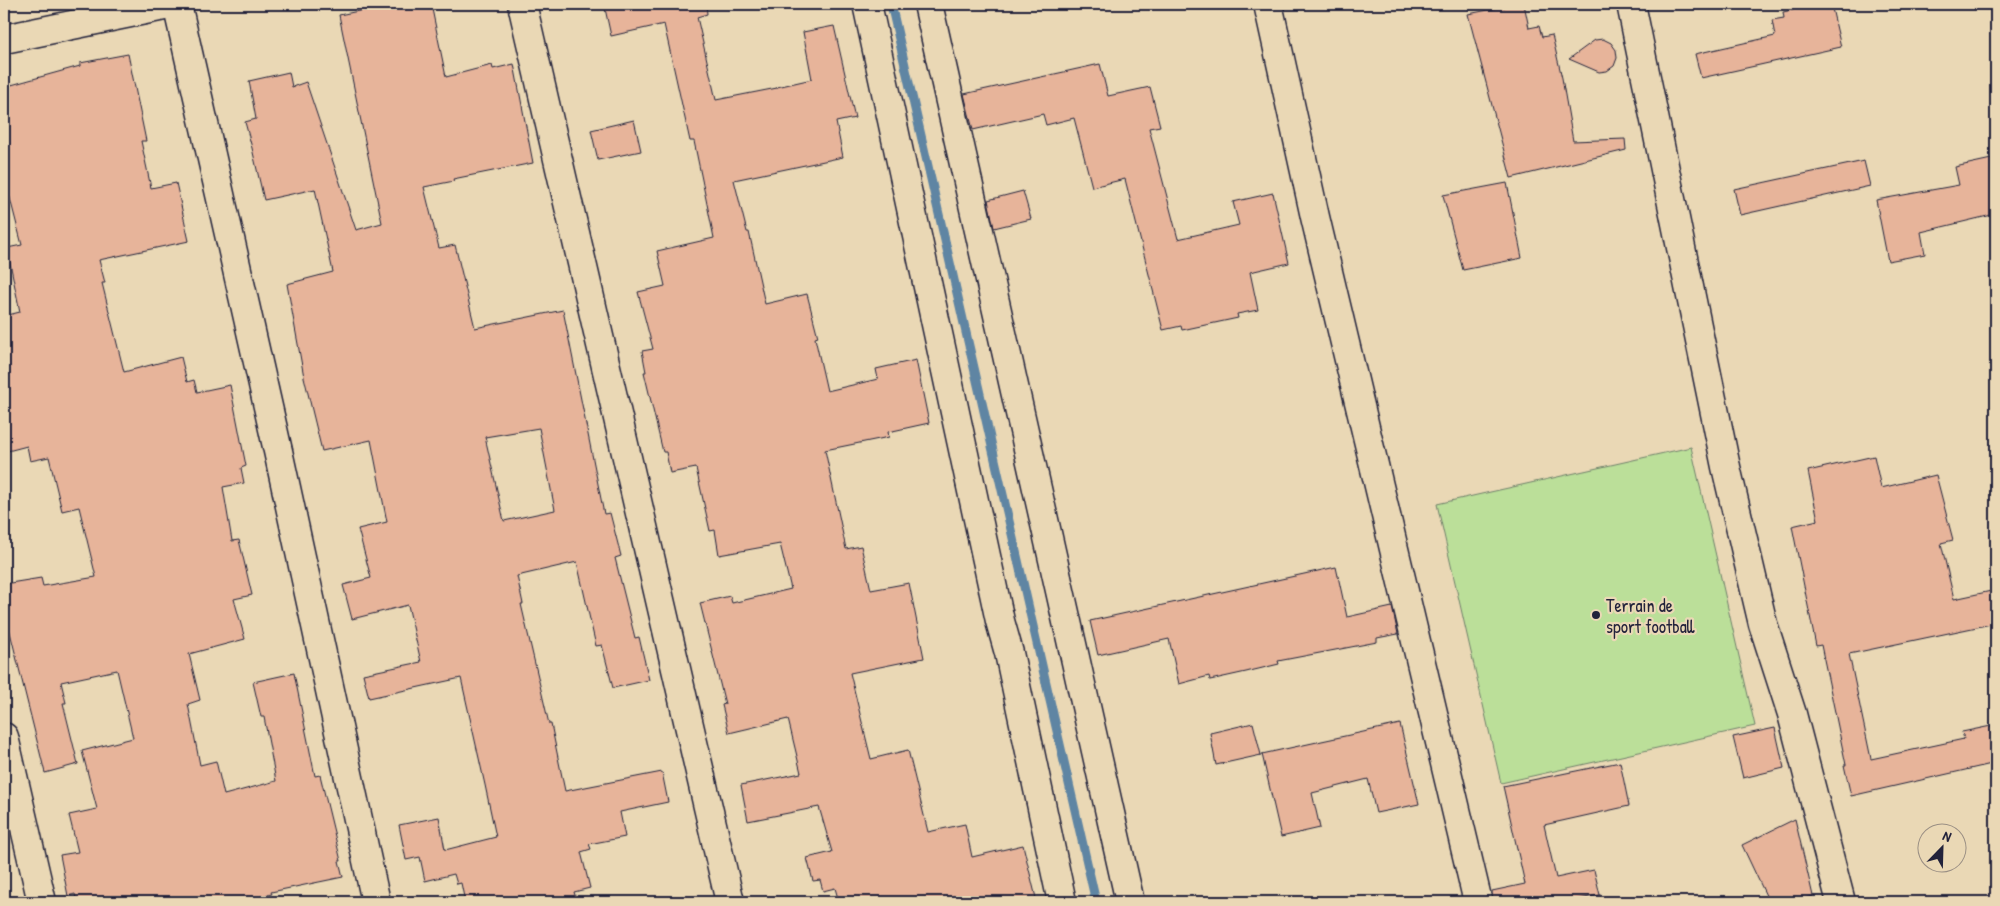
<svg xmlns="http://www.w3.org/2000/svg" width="2000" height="906" font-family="'Patrick Hand',sans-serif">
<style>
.green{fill:#bbdf99;stroke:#6e806a}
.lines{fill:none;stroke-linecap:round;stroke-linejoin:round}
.stream{stroke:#5f85a3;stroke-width:9}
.building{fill:#e7b49a;stroke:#22223b;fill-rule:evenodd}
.street-casing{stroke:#22223b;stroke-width:31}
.street{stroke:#ead8b5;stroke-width:28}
.poi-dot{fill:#22223b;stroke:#ead8b5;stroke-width:2}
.labels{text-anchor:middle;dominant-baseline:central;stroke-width:4.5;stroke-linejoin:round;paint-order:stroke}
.poi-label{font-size:18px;fill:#22223b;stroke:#ead8b5;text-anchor:start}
</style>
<rect width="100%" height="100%" fill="#ead8b5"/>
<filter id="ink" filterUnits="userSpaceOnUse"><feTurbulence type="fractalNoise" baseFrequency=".02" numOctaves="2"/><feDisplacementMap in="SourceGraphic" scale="10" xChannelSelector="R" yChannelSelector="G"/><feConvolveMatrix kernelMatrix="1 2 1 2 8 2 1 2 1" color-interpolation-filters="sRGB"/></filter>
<g filter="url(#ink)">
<path class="green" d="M1691 447 1755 726 1501 783 1437 504Z"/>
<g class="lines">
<path class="stream" d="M891 4 1096 902"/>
</g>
<g class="building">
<path d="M394 4H431L446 77 492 65 493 69 514 64 533 163 453 179 454 181 424 187 439 248 455 245 475 328 563 310 604 514 610 513 621 556 615 558 635 638 639 637 649 680 613 688 602 645 596 646 577 562 517 576 523 604H521L549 724H551L565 791 662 772 668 802 620 812 625 837 589 844 591 849 581 852 590 888 574 892 577 902H465L461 883 457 884 454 874 425 881 420 857 406 860 399 825 439 817 445 850 496 837 485 785 461 678 369 698 363 674 421 662 408 605 352 619 343 585 371 578 358 529 387 522 371 440 322 451 304 377 287 284 333 272 315 189 264 200 252 148 245 122 256 119 249 81 289 72 292 87 306 82 356 230 382 223 339 15ZM539 428 555 510 504 521 485 437Z"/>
<path d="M604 4H706L707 14 697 17 716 100 777 88V87L812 79 803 32 834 26 855 118 836 122 843 157 734 180 747 232H749L765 304 807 294 818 337 815 338 827 391 878 379 876 369 916 360 929 423 888 432 889 437 825 450 846 549 861 546 871 590 909 583 924 658 850 673 871 759 908 750 928 832 965 824 972 857 1023 845 1037 902H839L835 888 823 891 820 880 813 881 807 858 832 852 819 807 748 821 741 785 801 773 788 719 729 733 722 705 725 704 700 603 730 596 732 603 791 589 780 544 719 555 715 530 710 531 696 468 670 473 666 452H663L644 372H646L642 351 653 349 638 292 665 286 657 251 714 238 694 141H690L664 24 611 36Z"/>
<path d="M1519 4H1524L1529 28 1539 26 1542 37 1552 35 1562 78 1573 141 1625 139 1626 150 1511 178 1468 14Z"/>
<path d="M1819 4H1831L1841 47 1701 78 1695 54 1775 36 1772 20 1784 18 1783 12Z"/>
<path d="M1603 39 1611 43 1616 50 1617 58 1614 66 1607 71 1599 72 1569 59 1595 40Z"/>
<path d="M128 54 146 141H141L151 188 176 183 189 241 99 260 105 283H102L124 372 181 357 187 382 194 380 197 392 230 385 246 466 241 468 244 483 223 487 232 541 239 540 252 595 234 599 245 639 189 654 200 700 188 704 200 765 216 761 224 795 276 781 264 717H261L253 682 294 673 315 776 320 775 341 861H339L343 877 271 892 272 894 235 902H77L75 894 68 896 60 855 78 852 69 815 97 809 82 751 133 738 117 670 61 682 66 703H63L78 764 45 773 4 608V584L41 578 43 586 96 577 79 507 62 511 49 457 30 461 27 446 4 452V316L20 312 7 248 22 245 4 175V87L80 66V63Z"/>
<path d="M1100 64 1108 96 1150 87 1160 126 1149 128 1178 239 1239 225 1233 202 1273 193 1289 263 1250 272 1258 310 1237 314 1238 318 1182 330 1181 326 1163 330 1125 179 1092 187 1074 118 1046 125 1043 114 973 130 964 94Z"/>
<path d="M634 120 641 151 598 160 591 130Z"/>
<path d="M1996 158V214L1921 232 1925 254 1888 261 1876 200 1959 185 1955 167Z"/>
<path d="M1864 161 1870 186 1740 215 1734 189Z"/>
<path d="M1507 183 1522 258 1463 270 1443 195Z"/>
<path d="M1023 191 1031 219 994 228 988 200Z"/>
<path d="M1874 456 1881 488 1936 475 1953 540 1941 543 1954 599 1996 590V623L1849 654 1871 759 1964 739 1962 732 1996 725V763L1851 796 1844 765H1846L1821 645 1816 646 1792 526 1818 520 1808 471Z"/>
<path d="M1336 567 1347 617 1392 607 1398 634 1377 638V642L1278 661 1279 664 1246 672 1210 680 1209 676 1179 684 1169 639 1098 655 1090 621Z"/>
<path d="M1253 723 1261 755 1216 765 1210 733Z"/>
<path d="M1400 724 1419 804 1376 813 1368 779 1312 793 1320 828 1281 837 1262 754Z"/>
<path d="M1775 728 1784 768 1743 778 1733 737Z"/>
<path d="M1620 762 1629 806 1544 825 1556 878 1594 870 1600 895 1564 902H1493L1492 891 1525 884 1503 786Z"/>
<path d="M1795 819 1813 896 1806 898 1807 902H1769L1742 845Z"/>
</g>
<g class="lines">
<g class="street-casing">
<g id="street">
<path d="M177 4 278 451 376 902"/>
<path d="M522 4 730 902"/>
<path d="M867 4 1000 621 1009 653 1062 902"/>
<path d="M928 4 1130 902"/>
<path d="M1268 4 1315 217 1478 902"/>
<path d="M1631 4 1726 467 1763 624 1792 714 1841 902"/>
<path d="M4 39 174 4"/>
<path d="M4 737 42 902"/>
</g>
</g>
<use href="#street" class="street"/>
</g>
</g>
<circle class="poi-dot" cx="1596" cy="615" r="5"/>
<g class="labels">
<g class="poi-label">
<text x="1606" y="605">Terrain de<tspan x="1606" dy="21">sport football</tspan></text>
</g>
</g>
<rect width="2000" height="906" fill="none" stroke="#ead8b5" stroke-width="20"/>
<rect x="10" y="10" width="1980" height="886" fill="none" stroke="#22223b" stroke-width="2" filter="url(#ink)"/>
<g transform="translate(1942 848) rotate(23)"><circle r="24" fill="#ead8b5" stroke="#9a8f84"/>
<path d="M0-4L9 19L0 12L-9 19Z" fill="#22223b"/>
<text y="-8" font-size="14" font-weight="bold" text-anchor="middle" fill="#22223b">N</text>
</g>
</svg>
